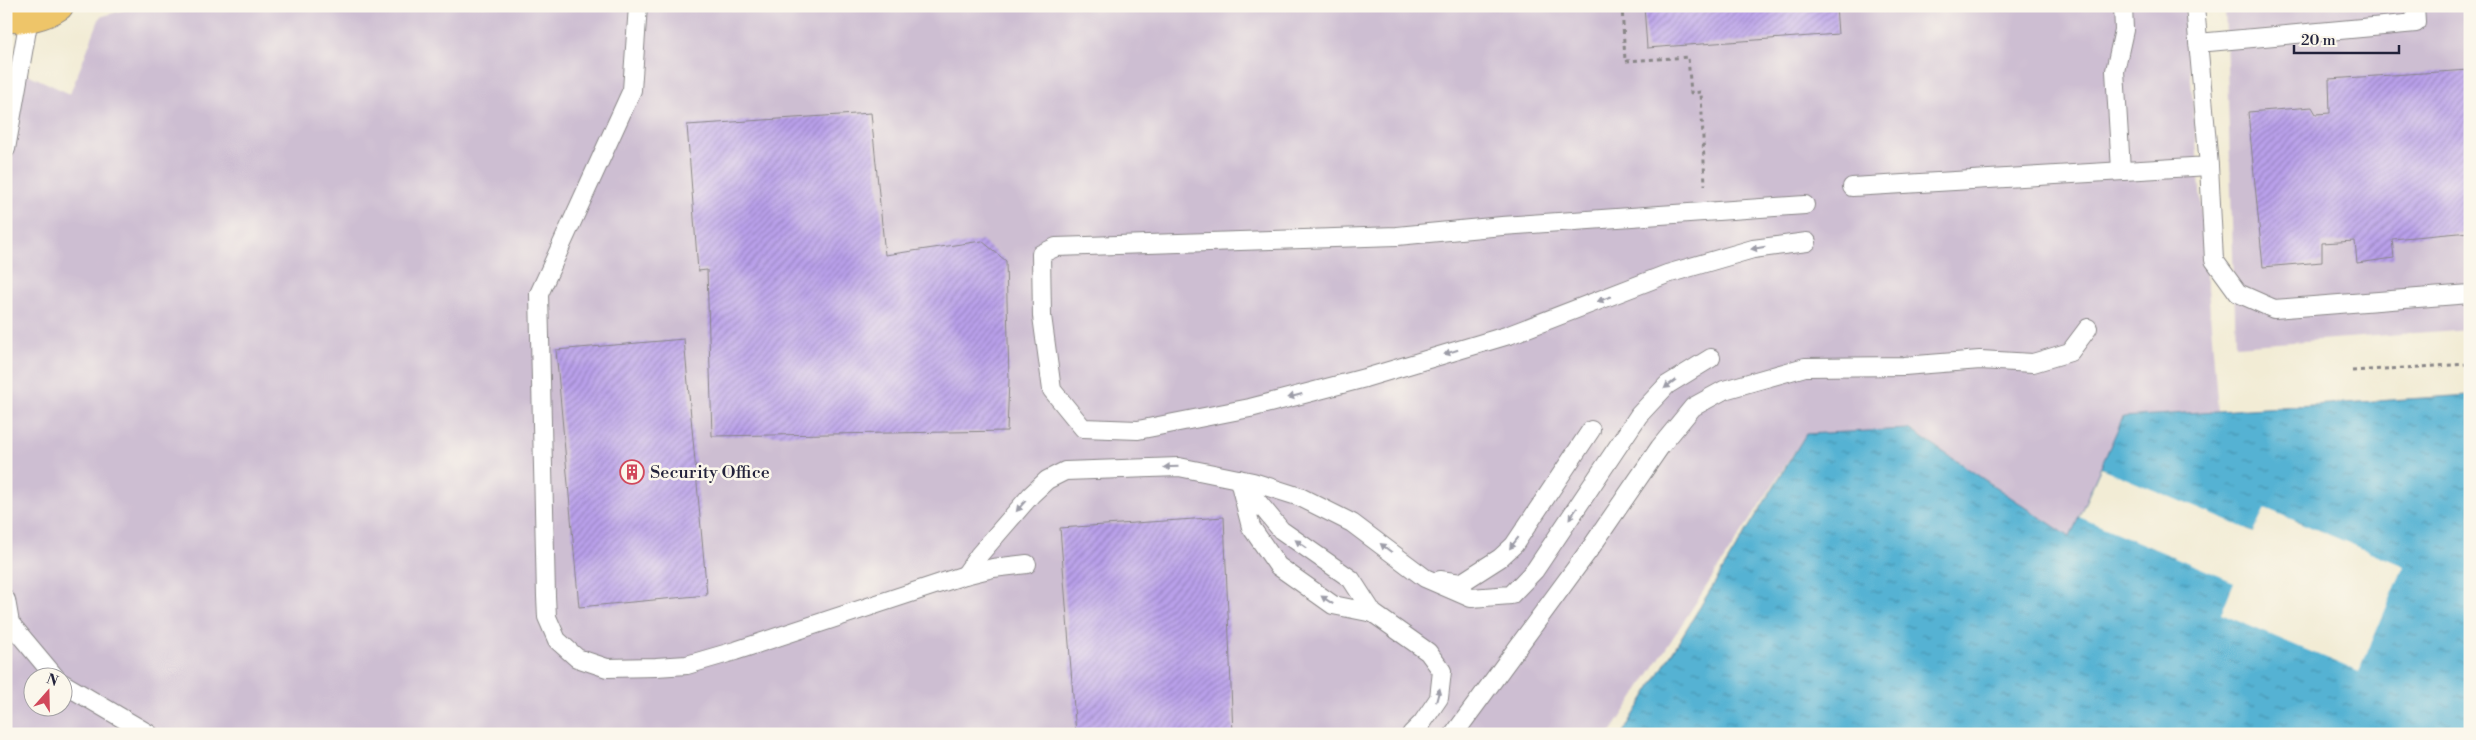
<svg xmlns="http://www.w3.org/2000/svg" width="2476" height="740" font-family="'Libre Bodoni',serif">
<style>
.industrial{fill:#cdbed2;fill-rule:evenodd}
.water{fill:url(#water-ripples);stroke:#3c6a87}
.pier{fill:#f2ecd5}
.building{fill:url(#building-hatch)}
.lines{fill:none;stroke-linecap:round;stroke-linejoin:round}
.lane-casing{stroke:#8a8788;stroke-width:20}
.highway-casing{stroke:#8a8788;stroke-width:30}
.path{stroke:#8a8788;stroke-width:3;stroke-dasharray:4 4;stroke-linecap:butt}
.lane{stroke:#fff;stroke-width:18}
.highway{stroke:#eec569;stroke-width:28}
.oneway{fill:#9c9ca7}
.labels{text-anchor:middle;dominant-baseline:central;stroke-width:5;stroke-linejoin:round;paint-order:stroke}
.poi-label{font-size:18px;fill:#22223b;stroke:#fbf7ec;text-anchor:start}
</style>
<defs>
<pattern id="water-ripples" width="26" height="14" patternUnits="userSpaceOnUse" patternTransform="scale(1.25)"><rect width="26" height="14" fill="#55b2d3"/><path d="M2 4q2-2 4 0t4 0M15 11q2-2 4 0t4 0" fill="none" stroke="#4690ac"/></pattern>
<pattern id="building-hatch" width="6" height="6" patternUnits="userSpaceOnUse" patternTransform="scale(1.25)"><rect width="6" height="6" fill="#b9a0ea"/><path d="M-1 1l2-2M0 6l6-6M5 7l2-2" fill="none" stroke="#9682bf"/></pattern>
</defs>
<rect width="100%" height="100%" fill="#fbf7ec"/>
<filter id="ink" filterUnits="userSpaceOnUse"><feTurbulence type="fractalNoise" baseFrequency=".02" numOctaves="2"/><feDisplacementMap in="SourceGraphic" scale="10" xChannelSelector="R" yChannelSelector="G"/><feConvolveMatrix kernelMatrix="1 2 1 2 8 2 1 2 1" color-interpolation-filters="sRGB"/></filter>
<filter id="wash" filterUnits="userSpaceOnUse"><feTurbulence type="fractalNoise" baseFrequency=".0096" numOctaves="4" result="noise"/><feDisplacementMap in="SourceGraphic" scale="20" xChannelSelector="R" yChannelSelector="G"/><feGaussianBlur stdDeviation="1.12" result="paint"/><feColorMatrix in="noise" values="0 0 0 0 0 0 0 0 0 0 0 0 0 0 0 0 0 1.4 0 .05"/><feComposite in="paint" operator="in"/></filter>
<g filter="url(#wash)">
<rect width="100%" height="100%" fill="#f2ecd5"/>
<g class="industrial">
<path d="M137 6H2185L2218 411 2123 417 2070 537 1910 429 1806 434 1610 734H6V64L70 94 100 17ZM32 678H62V708H32Z"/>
<path d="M2225 6H2470V329L2236 346Z"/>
</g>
<path class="water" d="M2470 395V734H1622L1806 434 1909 429 2070 537 2123 417Z"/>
<path class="pier" d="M2101 468 2254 532 2265 508 2404 566 2359 672 2221 614 2234 582 2079 517Z"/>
<g id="blocks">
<g class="building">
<path d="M1644 6H1836L1838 34 1647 48Z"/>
<path d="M2470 70V232L2392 239 2394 258 2357 263 2355 241 2322 243V262L2263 267 2248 112 2312 107 2316 114 2330 113 2329 79Z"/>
<path d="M871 113 885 255 982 241 1006 261 1009 380 1007 431 712 436 707 270 698 271 687 125Z"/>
<path d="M684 339 707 595 579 607 556 350Z"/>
<path d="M1224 517 1233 734H1076L1060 528Z"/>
</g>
</g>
</g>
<g filter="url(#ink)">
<use href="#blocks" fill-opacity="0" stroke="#8a8788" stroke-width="1"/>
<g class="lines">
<g class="lane-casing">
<g id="lane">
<path d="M638 6 632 90 539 294 546 596 547 617 557 640 577 658 607 668 656 667 687 665 735 651 965 575 993 568 1027 564"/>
<path d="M2198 43 2416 23 2415 6"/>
<path d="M6 149 29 18"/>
<path d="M2209 166 2214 260 2238 293 2274 309 2470 294"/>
<path d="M2121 170 2115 71 2124 30 2123 6"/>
<path d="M1852 187 2209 166 2195 6"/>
<path d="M1805 205 1502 226 1397 236 1056 247 1041 254 1042 316 1052 390 1083 428 1138 430 1250 408 1365 378 1509 335 1667 274 1753 249 1807 242"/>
<path d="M1239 479 1281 530 1351 579 1373 613 1428 652 1442 671 1439 698 1422 723 1411 734"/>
<path d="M1240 484 1251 527 1278 566 1333 605 1373 613"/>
<path d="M965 575 979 555 1031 495 1047 480 1065 471 1179 467 1253 482 1300 497 1352 523 1425 578 1471 598 1511 595 1535 570 1639 415 1667 385 1711 358"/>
<path d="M1440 580 1461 583 1500 558 1514 545 1591 430"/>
<path d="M6 600 10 623 56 678"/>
<path d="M62 683 149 734"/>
<path d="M1454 734 1592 546 1660 447 1693 407 1724 390 1805 367 1904 366 1980 360 2033 363 2070 352 2088 328"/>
</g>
</g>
<g class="highway-casing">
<path id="highway" d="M6 17C24 21 44 16 59 6"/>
</g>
<g class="path">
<path d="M1622 6 1625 61 1688 57 1691 93 1701 92 1705 185"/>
<path d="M2352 371 2470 364"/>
</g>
<use href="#lane" class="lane"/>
<use href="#highway" class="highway"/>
</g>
<defs><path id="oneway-solid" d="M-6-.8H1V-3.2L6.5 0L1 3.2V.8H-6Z" transform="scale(1.25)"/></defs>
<g class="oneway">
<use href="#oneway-solid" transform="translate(1758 248) rotate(171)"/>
<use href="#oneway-solid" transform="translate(1604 299) rotate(159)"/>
<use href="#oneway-solid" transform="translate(1451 352) rotate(163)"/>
<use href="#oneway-solid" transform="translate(1670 384) rotate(143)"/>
<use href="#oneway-solid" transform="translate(1295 396) rotate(165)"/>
<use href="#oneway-solid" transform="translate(1171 467) rotate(178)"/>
<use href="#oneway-solid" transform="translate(1021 506) rotate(131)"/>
<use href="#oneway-solid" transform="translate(1573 514) rotate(124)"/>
<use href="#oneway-solid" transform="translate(1514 543) rotate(128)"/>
<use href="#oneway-solid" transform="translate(1301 544) rotate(-145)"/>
<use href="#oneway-solid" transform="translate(1386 548) rotate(-143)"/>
<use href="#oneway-solid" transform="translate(1327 600) rotate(-146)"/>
<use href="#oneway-solid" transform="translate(1438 695) rotate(-75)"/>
</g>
</g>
<defs>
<g id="building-ring" transform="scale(1.25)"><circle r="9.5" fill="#fbf7ec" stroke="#d1495b" stroke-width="1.5"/><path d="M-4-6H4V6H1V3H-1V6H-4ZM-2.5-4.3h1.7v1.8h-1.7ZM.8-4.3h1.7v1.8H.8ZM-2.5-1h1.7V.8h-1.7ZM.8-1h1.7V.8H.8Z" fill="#d1495b"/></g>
</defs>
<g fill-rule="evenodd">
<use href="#building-ring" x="632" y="472"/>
</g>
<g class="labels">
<g class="poi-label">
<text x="650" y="472">Security Office</text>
</g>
</g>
<rect width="2476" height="740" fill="none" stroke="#fbf7ec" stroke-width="25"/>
<g transform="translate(48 692) rotate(20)"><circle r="24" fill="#fbf7ec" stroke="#a4a2a5"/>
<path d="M0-4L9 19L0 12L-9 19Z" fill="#d1495b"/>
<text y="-8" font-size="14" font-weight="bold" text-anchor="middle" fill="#22223b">N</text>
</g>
<path d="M2294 45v8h105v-8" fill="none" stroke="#22223b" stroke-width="2.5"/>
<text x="2301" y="45" font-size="15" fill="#22223b" stroke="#fbf7ec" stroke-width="4" paint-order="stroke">20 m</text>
</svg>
